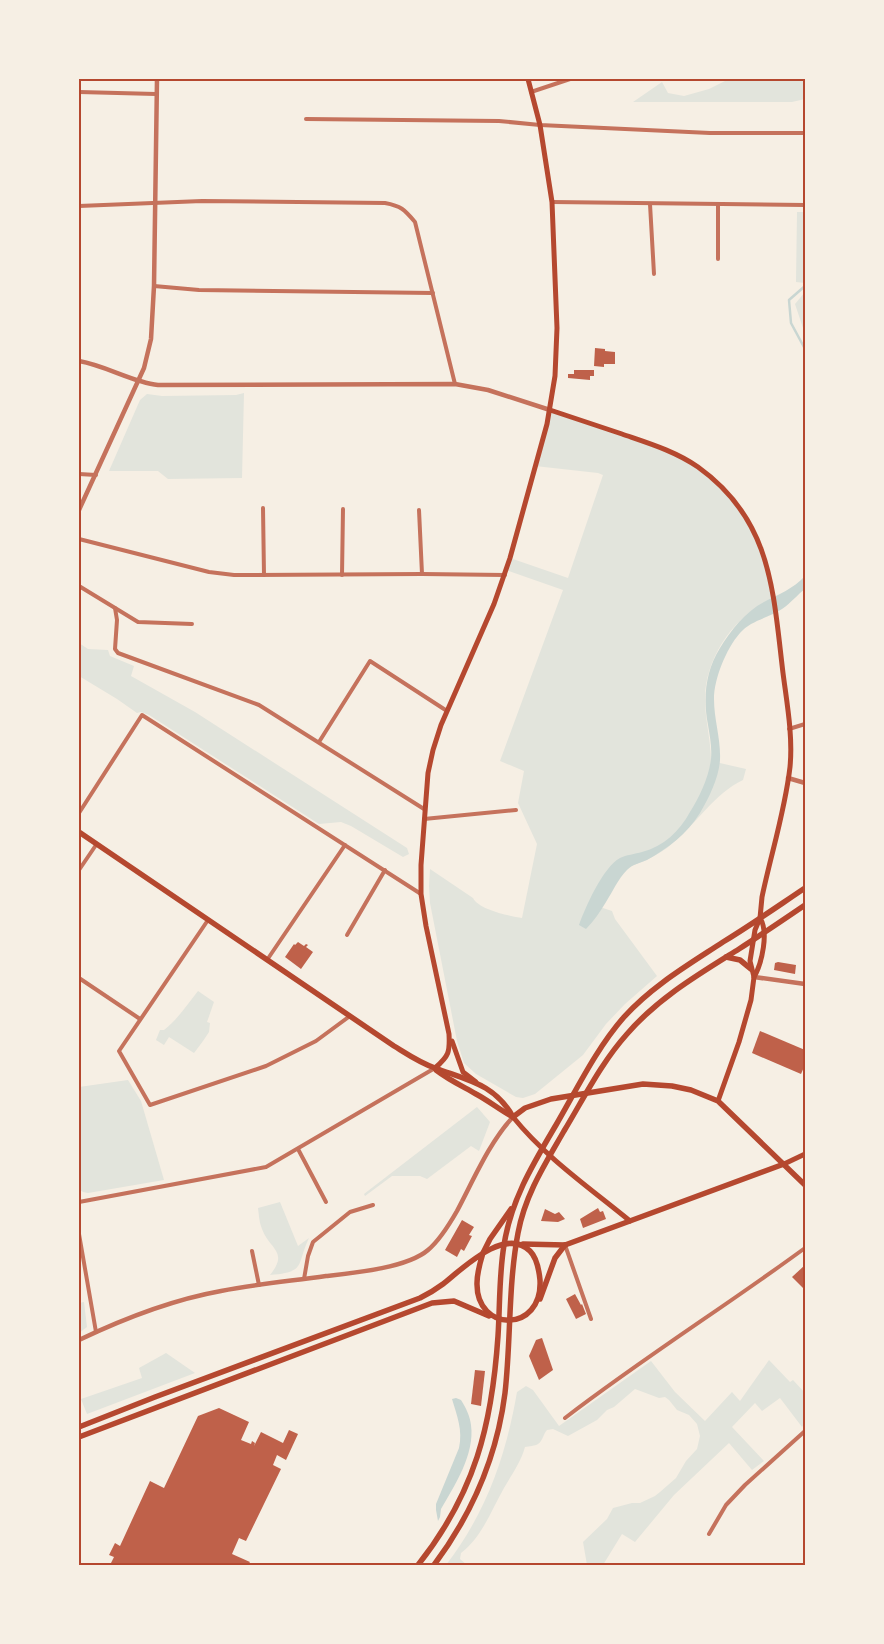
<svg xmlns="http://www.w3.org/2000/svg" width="884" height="1644" font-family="Overpass,sans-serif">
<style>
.green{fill:#e2e4dc}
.water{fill:#c9d6d2}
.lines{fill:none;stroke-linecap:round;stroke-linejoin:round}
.stream{stroke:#c9d6d2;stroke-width:2.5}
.building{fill:#bf614a}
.minor{stroke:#c5725c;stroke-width:4}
.tertiary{stroke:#c5725c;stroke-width:4.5}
.secondary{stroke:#b5482f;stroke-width:5}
.primary{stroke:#b5482f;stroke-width:5.5}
.trunk{stroke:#b5482f;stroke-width:5.5}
.neatline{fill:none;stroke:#b5482f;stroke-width:2}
</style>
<rect width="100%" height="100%" fill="#f6efe4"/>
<g class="green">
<path d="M729 79H805V99L792 102H633L662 82 668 93 684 96 709 89Z"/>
<path d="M797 212H805V283L796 282Z"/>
<path d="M805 292V334L795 304Z"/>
<path d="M244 393 242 478 168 479 158 471H109L140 400 147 394 162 396 236 395Z"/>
<path d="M550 410 649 443 686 460 725 491 757 537 774 598C736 613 705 657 705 699 705 720 711 740 711 761L746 769 743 780C714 794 698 822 674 842 656 859 631 866 608 874L591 904 612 911 615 919 657 976 625 1004 606 1024 583 1055 535 1094 523 1098 516 1097 476 1074 464 1063 457 1041 430 903 429 886 430 869 473 898C479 910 510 916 522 918L537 844 518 803 524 771 500 761 563 590 506 570 510 558 568 578 603 475 598 473 535 466Z"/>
<path d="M79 643 88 649 108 650 110 656 134 666 131 676 195 712 407 848 409 854 403 857 351 826 341 822 319 824 149 715 141 712 137 713 117 699 79 676Z"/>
<path d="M198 991 214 1002 207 1022 210 1023 209 1032 203 1041 194 1053 169 1037 164 1045 156 1040 160 1030H164C178 1019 187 1005 198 991Z"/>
<path d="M128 1080 141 1101 164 1180 88 1193 83 1192 79 1189V1087Z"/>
<path d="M477 1107 490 1122 479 1151 471 1146 427 1179 420 1176H392L365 1196 364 1194Z"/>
<path d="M280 1202 298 1246 309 1238C296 1265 307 1272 270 1275 289 1251 270 1250 262 1229 259 1222 259 1215 258 1208Z"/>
<path d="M84 1302 87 1327 79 1333V1303Z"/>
<path d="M166 1353 195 1373 87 1414 81 1399 142 1378 139 1368Z"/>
<path d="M769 1360 790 1382 793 1380 805 1393V1423L802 1427 780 1398 762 1411 755 1403 732 1427 764 1461 752 1470 729 1443 674 1495 635 1542 622 1534 603 1565H587L583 1542 607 1519 613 1508 632 1503H640L655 1496 660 1492 676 1478 686 1461 697 1449 700 1436 697 1424 689 1415 677 1410 669 1400 665 1397 659 1398 635 1389 614 1407 607 1410 597 1420 568 1436 553 1429 547 1430C543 1434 543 1441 538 1444 535 1446 529 1446 525 1447 521 1462 512 1474 504 1488 491 1511 482 1537 461 1553L460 1559 467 1565H446C486 1513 506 1456 517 1392L526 1386 533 1390 559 1426 651 1361 675 1392 705 1421 732 1392 740 1401Z"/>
</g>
<g class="water">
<path d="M805 576V589C797 595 791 603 782 609 769 618 751 620 740 633 726 649 714 679 714 699 714 720 721 739 720 760 719 777 709 798 700 813 687 834 668 848 647 860 640 863 633 864 627 870 618 879 613 891 606 902 600 912 594 921 586 929L579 925C585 908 603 867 620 858 626 855 635 854 642 852 664 846 679 832 690 812 699 798 709 777 711 759 712 747 710 737 708 725 703 699 705 672 720 648 731 630 745 612 764 602 779 594 793 589 805 576Z"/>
<path d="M456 1398 461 1400C466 1408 470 1416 471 1425 475 1454 455 1485 441 1509L440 1517 438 1521 436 1510V1504L459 1448C463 1430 457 1416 452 1399Z"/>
</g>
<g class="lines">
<path class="stream" d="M805 286 789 300 791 323 805 349"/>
</g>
<g class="building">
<path d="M595 348 605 349V351L615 352V364H604V367L594 366Z"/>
<path d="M574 370H594V376H590V380L568 378V374H574Z"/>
<path d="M298 942 304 946 306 944 308 945 306 947 313 952 301 969 285 957 294 944 295 945Z"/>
<path d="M778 962 796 965 795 974 774 970 775 963Z"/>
<path d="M760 1031 805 1050V1065L801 1074 752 1053Z"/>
<path d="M598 1208 600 1212 603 1211 606 1219 583 1228 580 1219Z"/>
<path d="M545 1209 555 1214 559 1212 565 1219 558 1222 541 1221Z"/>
<path d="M462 1220 474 1227 469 1235 472 1236 464 1251 461 1249 457 1257 445 1250Z"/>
<path d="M805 1265V1290L792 1277Z"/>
<path d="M575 1294 581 1305 582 1304 586 1314 576 1319 566 1299Z"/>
<path d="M542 1338 553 1370 539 1380 529 1356 536 1340Z"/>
<path d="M475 1370 485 1371 481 1406 471 1404Z"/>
<path d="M219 1408 249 1422 241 1440 251 1444 252 1441 255 1443 254 1446 261 1432 283 1443 289 1430 298 1434 286 1460 277 1455 273 1465 281 1469 246 1541 239 1538 232 1554 250 1562 248 1565H110L114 1557 109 1555 115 1543 120 1546 150 1481 164 1488 198 1416Z"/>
</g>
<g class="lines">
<g class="minor">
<path d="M79 92 156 94"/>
<path d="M531 92 570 79"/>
<path d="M306 119 499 121 540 125 710 133H805"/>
<path d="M552 202 805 205"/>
<path d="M650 204 654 274"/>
<path d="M79 206 202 201 385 203C401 206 404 209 415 222L455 384"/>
<path d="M718 259V204"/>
<path d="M154 286 199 290 433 293"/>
<path d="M79 474 96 475"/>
<path d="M263 508 264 575"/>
<path d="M419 510 422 574"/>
<path d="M79 539 209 572 234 575 422 574 505 575"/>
<path d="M342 575 343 509"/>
<path d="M79 586 138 622 192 624"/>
<path d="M115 608 117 620 115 649 118 653 259 705 424 809"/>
<path d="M789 729 805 724"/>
<path d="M319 742 370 661 447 711"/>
<path d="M79 813 142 715 421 894"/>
<path d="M424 819 516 810"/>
<path d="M79 870 96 845"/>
<path d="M208 920 119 1051 150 1105 266 1066 316 1041 350 1016"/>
<path d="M347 935 385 870"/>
<path d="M267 960 345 845"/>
<path d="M79 978 140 1019"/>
<path d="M298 1149 326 1202"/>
<path d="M79 1202 266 1167 435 1068"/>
<path d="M79 1234 96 1332"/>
<path d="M565 1245 591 1319"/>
<path d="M252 1251 259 1285"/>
<path d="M304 1279 308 1256 313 1242 350 1212 373 1205"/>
<path d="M565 1418C643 1358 726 1306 805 1248"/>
<path d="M709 1534 726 1505 745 1485 805 1431"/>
</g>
<g class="tertiary">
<path d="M79 361C107 366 132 382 158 385L455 384 488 390 550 410"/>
<path d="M79 510 144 368 151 339 154 286 157 79"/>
<path d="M788 778 805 783"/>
<path d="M754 977 805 984"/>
<path d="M79 1340C125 1318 171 1300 221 1291 256 1284 291 1281 326 1276 354 1273 407 1268 428 1250 440 1240 449 1225 457 1211 473 1181 490 1141 513 1117"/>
</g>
<g class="secondary">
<path d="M550 410C574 418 598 426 622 434 648 443 675 451 698 467 772 520 773 591 783 673 787 704 793 736 790 767 785 811 771 854 762 897L760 918 755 930 750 961 754 977 751 1000 739 1042 718 1101"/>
<path d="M754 977C762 963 769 932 760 918"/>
<path d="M452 1041 463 1072 476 1082"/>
<path d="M435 1068C449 1056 450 1052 449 1034L426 926 421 894V865L428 773 433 750 441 725 494 604 510 558 547 424 555 376 557 328 552 202 540 125 528 79"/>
<path d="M513 1117C546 1158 590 1188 630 1221"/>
<path d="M784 1164 805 1154"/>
</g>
<g class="primary">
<path d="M79 832 394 1046C407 1054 420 1063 435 1068 467 1080 495 1084 513 1117"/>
<path d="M436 1070C449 1080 462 1086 476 1094 489 1101 500 1110 513 1117"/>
<path d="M513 1117 525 1108 551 1099 643 1084 672 1086 691 1090 718 1101 805 1185"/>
<path d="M523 1244 565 1245 784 1164"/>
<path d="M540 1299 555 1258 565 1245"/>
<path d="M79 1427 155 1397 420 1298C428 1294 435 1290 443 1284 462 1269 505 1226 530 1251 537 1258 539 1270 540 1280 543 1333 476 1333 477 1283 477 1272 480 1263 483 1253"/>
<path d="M79 1437 432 1303 454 1301 489 1316"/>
</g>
<g class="trunk">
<path d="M726 957 740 960 751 969"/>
<path d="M483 1253 490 1239 511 1209"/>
<path d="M418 1565C475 1493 492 1425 498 1336 500 1305 499 1275 504 1245 511 1200 533 1164 556 1125 577 1089 596 1049 624 1017 652 986 688 965 723 942 751 925 778 906 805 888"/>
<path d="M434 1565C472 1514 497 1456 505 1393 511 1340 508 1286 518 1233 525 1195 545 1164 564 1131 584 1098 601 1063 627 1034 658 998 699 974 739 949 761 935 783 920 805 905"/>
</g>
</g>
<rect width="884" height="1644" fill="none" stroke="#f6efe4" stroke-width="160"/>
<rect x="80" y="80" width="724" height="1484" class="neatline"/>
</svg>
